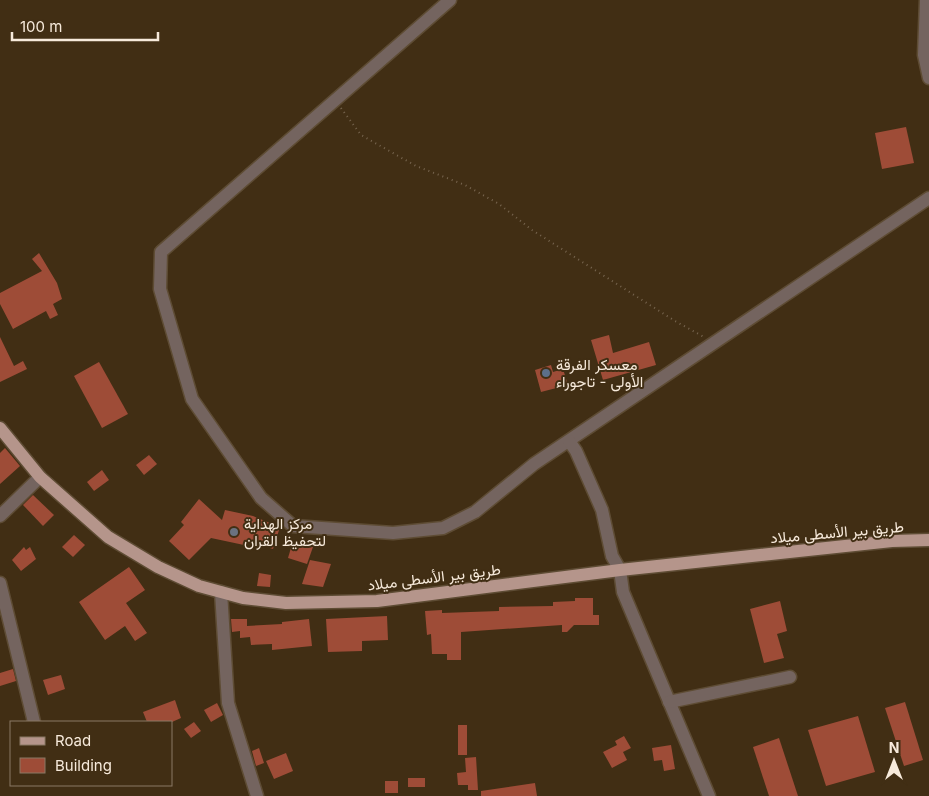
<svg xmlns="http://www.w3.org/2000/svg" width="929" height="796" font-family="Inter,Vazirmatn,sans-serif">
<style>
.building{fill:#9e4c37}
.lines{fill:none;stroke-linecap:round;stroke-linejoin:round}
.minor-casing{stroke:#5e4c34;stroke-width:15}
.major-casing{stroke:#5e4c34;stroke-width:15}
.path{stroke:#786650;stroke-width:2;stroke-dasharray:1 4;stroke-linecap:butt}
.minor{stroke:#74645f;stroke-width:12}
.major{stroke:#b5958b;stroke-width:12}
.service-dot{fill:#5c6f8a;stroke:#412e14;stroke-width:2}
.worship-dot{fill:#6b7280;stroke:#412e14;stroke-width:2}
.labels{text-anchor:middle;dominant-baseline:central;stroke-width:4;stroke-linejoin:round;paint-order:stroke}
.poi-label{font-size:15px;fill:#f7eadb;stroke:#412e14;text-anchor:start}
.street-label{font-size:15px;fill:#f7eadb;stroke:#412e14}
</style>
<rect width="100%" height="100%" fill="#412e14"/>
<g class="building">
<path d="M906 127 914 163 882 169 875 133Z"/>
<path d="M39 253 57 283 62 299 53 304 58 315 50 319 46 311 13 329 0 304V293L42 271 32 259Z"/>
<path d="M609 335 613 353 649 342 656 365 603 380 591 340Z"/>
<path d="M0 337 14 366 23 361 27 369 0 382Z"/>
<path d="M99 362 128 414 102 428 74 376Z"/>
<path d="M551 365 553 372 563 369 568 385 541 392 535 370Z"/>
<path d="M5 448 20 466 0 484V453Z"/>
<path d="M149 455 157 464 144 475 136 465Z"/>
<path d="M102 470 109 480 94 491 87 482Z"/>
<path d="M33 495 54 515 43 526 23 505Z"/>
<path d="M199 499 222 520 225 510 253 516 280 527 273 549 246 540 244 545 211 538 189 560 169 541 184 525 181 522Z"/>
<path d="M74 535 85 545 73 557 62 547Z"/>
<path d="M293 541 313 547 307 564 288 558Z"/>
<path d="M24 547 26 550 30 547 36 559 21 571 12 560Z"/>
<path d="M310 560 331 564 323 587 302 584Z"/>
<path d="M129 567 145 590 126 603 147 633 135 641 125 626 105 640 79 602Z"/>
<path d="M259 573 271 575 270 587 257 586Z"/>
<path d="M575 598H593V615H599V625H574L567 632H562V625L461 632V660H447V654H432L431 634 427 635 425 611 442 610V613L499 611V607L553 606V602L575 601Z"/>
<path d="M780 601 787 631 777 634 784 658 764 663 750 609Z"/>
<path d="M387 616 388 640 362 641V651L328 652 326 619Z"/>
<path d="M231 619H247V626L282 624V622L309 619 312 646 272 650V644L251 645 250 637 240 638V631L232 632Z"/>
<path d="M13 669 16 681 0 686V673Z"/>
<path d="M61 675 65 689 48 695 43 680Z"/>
<path d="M175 700 181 718 172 722H147L143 712Z"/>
<path d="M905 702 923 760 904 766 885 708Z"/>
<path d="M217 703 223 715 211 722 204 710Z"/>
<path d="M858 716 875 772 826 786 808 730Z"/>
<path d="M194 722 201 731 191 738 184 729Z"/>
<rect x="458" y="725" width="9" height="30"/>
<path d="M624 736 631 748 623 752 627 760 612 768 603 752 617 745 615 741Z"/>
<path d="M779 738 798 796H769L753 747Z"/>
<path d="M671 745 675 769 664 771 662 760 654 761 652 748Z"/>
<path d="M259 748 264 763 256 766 252 751Z"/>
<path d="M286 753 293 771 274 779 266 761Z"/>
<path d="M476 757 478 790H468V785H458L457 773 466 772 465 758Z"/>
<rect x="408" y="778" width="17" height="9"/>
<rect x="385" y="781" width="13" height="12"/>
<path d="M535 783 537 796H481V791Z"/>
</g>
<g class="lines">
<g class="minor-casing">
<g id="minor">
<path d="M450 0 161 252 160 289 192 399 261 498 293 526 393 533 443 528 475 512 534 464 929 198"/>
<path d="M926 0 924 55 929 78"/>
<path d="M569 441 576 451 602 510 612 556 620 570 623 592 709 796"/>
<path d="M0 516 40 477"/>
<path d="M0 583 34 722"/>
<path d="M221 592 228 703 257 796"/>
<path d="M669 702 790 677"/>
</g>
</g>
<g class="major-casing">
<path id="major" d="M0 428 40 477 108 537 158 567 199 586 243 598 286 603 377 601 620 570 892 541 929 540"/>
</g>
<path class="path" d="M341 108 361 135 416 166 465 185 499 204 532 230 675 321 704 337"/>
<use href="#minor" class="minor"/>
<use href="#major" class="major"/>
</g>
<circle class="service-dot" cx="546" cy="373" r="5"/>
<circle class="worship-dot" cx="234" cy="532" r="5"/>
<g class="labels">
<g class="poi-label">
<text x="556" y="364">معسكر الفرقة<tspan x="556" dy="17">الأولى - تاجوراء</tspan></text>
<text x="244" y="523">مركز الهداية<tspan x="244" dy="17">لتحفيظ القران</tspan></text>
</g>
<g class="street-label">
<text transform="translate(837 532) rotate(-5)">طريق بير الأسطى ميلاد</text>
<text transform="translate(434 577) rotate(-7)">طريق بير الأسطى ميلاد</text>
</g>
</g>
<rect x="10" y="721" width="162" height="65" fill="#412e14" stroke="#8a7964"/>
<rect x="20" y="737" width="25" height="8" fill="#b5958b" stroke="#8a7964"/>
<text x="55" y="746" font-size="15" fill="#f7eadb">Road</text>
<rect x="20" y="758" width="25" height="15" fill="#9e4c37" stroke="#8a7964"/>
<text x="55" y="771" font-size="15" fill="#f7eadb">Building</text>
<g transform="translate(894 761)" stroke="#412e14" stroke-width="4" paint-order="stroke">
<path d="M0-4L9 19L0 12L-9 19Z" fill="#f7eadb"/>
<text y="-8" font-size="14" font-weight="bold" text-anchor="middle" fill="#f7eadb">N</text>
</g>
<path d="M12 32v8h146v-8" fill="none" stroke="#f7eadb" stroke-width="2.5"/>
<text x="20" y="32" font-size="15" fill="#f7eadb" stroke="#412e14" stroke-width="4" paint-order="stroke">100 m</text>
</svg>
